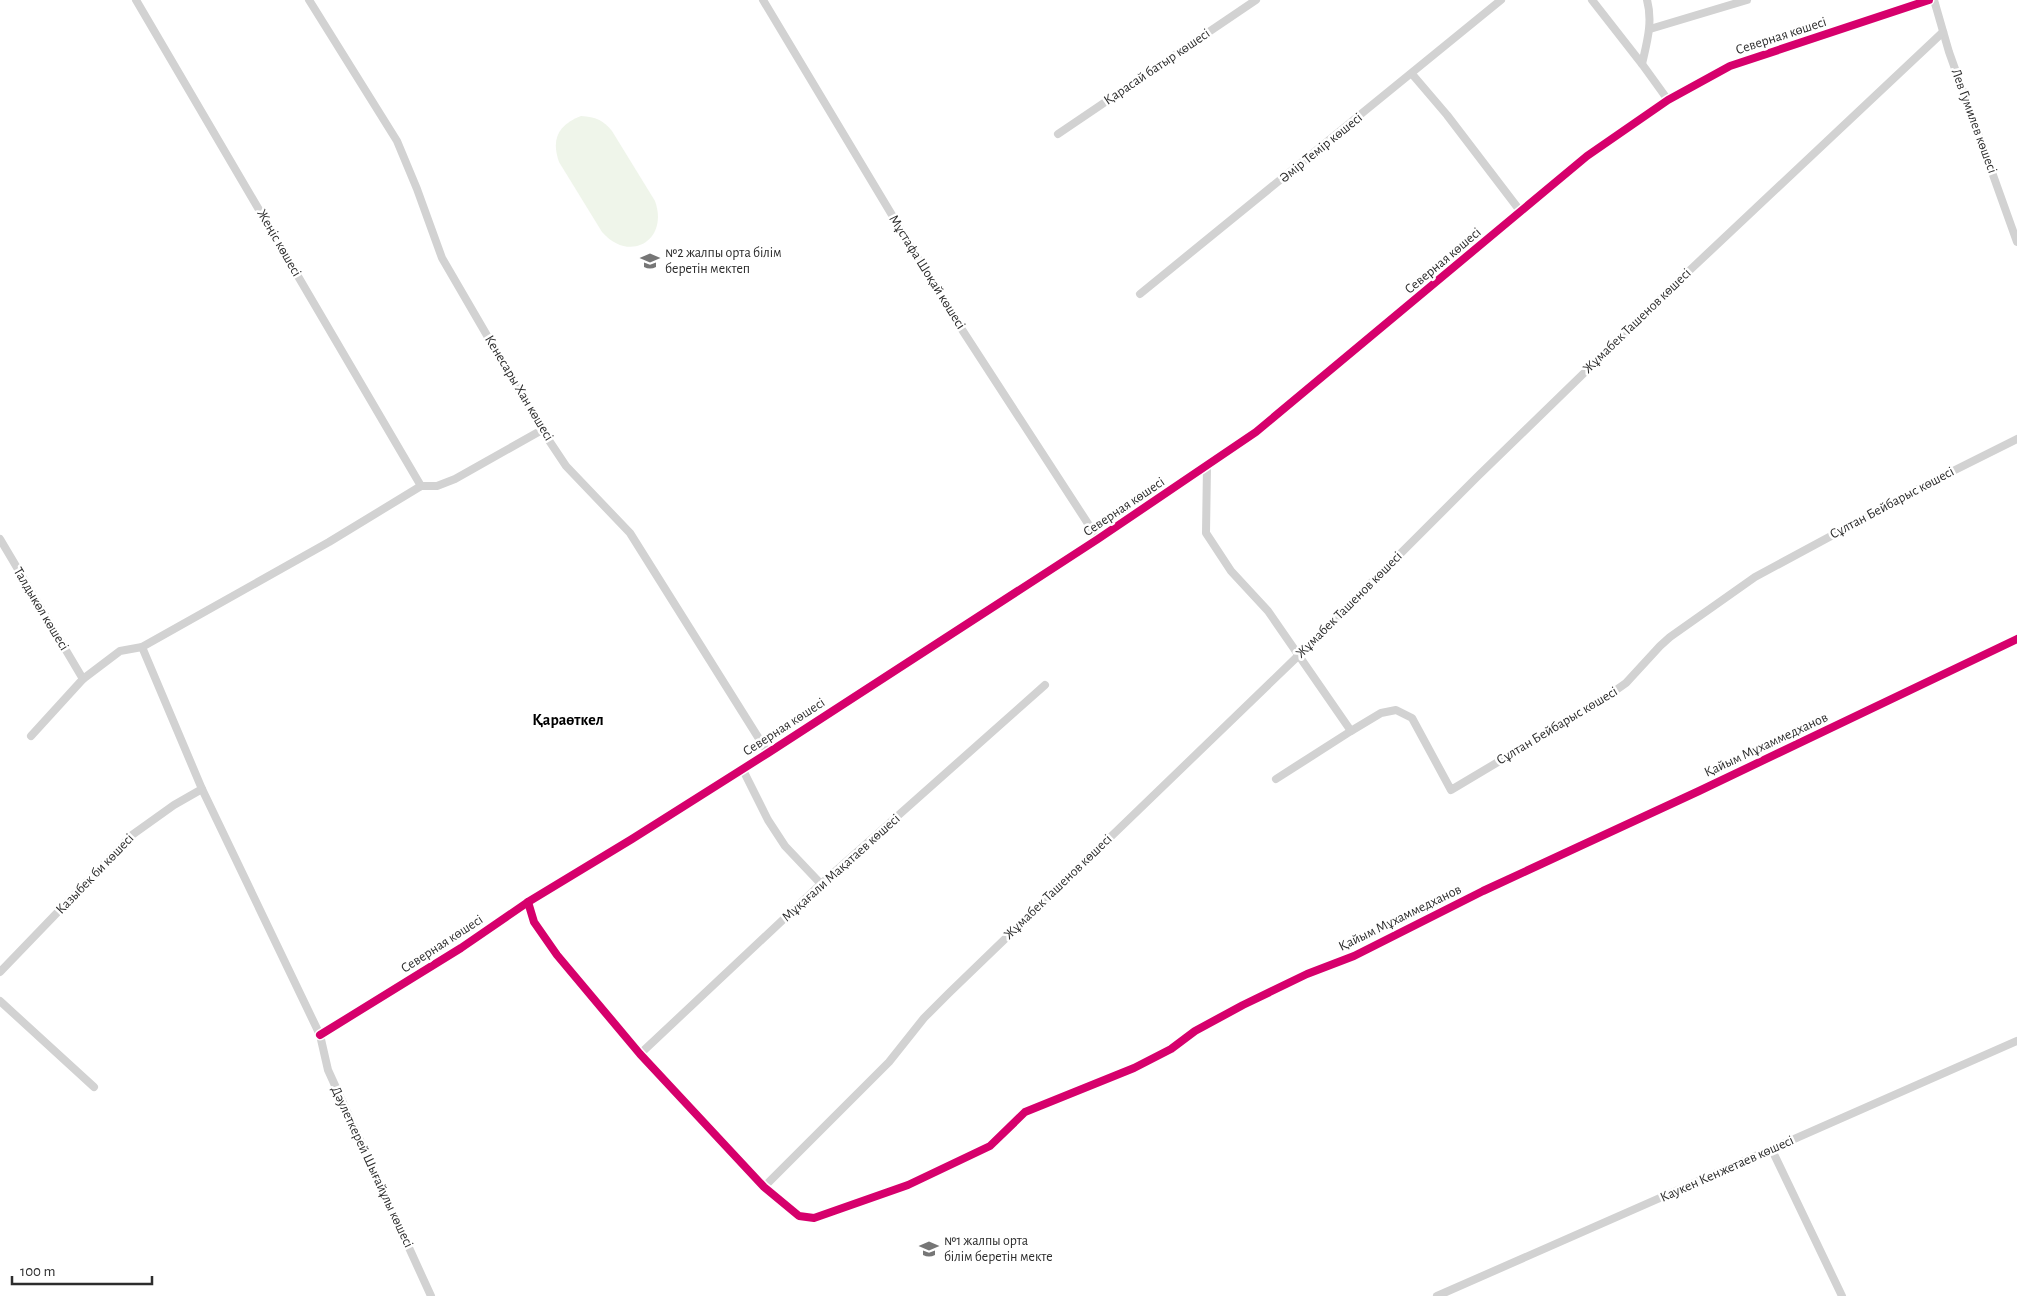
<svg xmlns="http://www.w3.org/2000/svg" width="2017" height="1296" font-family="'Alegreya Sans',sans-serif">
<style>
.green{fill:#eff5ea}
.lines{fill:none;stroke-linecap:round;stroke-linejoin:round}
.minor{stroke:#d2d2d2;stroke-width:8}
.cycleway-casing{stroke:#fff;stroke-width:11}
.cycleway{stroke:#d6006c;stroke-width:8}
.labels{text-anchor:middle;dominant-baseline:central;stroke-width:5;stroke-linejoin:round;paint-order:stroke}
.street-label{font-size:14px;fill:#2d2d2d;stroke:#fff}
.poi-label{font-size:14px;fill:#2d2d2d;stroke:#fff;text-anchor:start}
.quarter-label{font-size:16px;font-weight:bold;fill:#000;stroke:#fff}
</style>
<rect width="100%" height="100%" fill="#fff"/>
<path class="green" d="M581 116C596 117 603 120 612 131L655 201C669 240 630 264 602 232L559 162C551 139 558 125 581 116Z"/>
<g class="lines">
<g class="minor">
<path d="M136 0 421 486"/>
<path d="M309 0 397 141 417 189 442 258 542 430 566 466 630 533 768 753"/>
<path d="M763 0 946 305 1098 539"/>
<path d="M1592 0 1642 64"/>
<path d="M1647 0C1653 22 1647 42 1642 64L1668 100"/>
<path d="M1934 0 1949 52 2017 242"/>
<path d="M1650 29 1747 0"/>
<path d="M1412 74 1447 115 1521 212"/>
<path d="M1058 134 1256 0"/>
<path d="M1140 294 1501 0"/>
<path d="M1207 466 1206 533 1231 571 1268 611 1351 731 1381 713 1396 710 1412 718 1451 790 1602 700 1626 683 1660 646 1670 637 1755 577 1935 480 2017 439"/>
<path d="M0 539 83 679"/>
<path d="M142 647 202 789 320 1035 328 1070 431 1296"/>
<path d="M31 736 83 679 120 651 142 647 329 542 421 486H437L455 479 542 430"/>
<path d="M742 768 768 820 785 846 821 884"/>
<path d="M1276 779 1351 731"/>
<path d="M528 902 534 922 557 955 640 1054 764 1187 799 1216 814 1218 908 1185 990 1146 1025 1112 1134 1068 1171 1049 1195 1031 1243 1005 1307 974 1354 956 1483 891 1699 791 2017 639"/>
<path d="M0 972 132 835 174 805 202 789"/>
<path d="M0 1001 94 1087"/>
<path d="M320 1035 461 948 528 902 632 839 768 753 1098 539 1256 432 1587 156 1668 100 1730 66 1929 0"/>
<path d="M640 1054 821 884 1045 685"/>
<path d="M1772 1150 1842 1296"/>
<path d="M764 1187 889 1062 924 1018 949 993 1299 655 1477 477 1690 270 1943 32"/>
<path d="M1437 1296 2017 1041"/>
</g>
<g class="cycleway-casing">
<g id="cycleway">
<path d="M528 902 534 922 557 955 640 1054 764 1187 799 1216 814 1218 908 1185 990 1146 1025 1112 1134 1068 1171 1049 1195 1031 1243 1005 1307 974 1354 956 1483 891 1699 791 2017 639"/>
<path d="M320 1035 461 948 528 902 632 839 768 753 1098 539 1256 432 1587 156 1668 100 1730 66 1929 0"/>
</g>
</g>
<use href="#cycleway" class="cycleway"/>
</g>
<defs>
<g id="school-bare" transform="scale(1.5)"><path d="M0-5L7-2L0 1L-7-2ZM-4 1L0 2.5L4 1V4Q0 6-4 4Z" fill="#767676" stroke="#fff" stroke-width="2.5" paint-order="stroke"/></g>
</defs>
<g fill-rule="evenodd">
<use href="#school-bare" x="650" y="261"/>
<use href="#school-bare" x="929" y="1249"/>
</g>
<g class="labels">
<g class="street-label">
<text transform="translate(1781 36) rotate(-18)">Северная көшесі</text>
<text transform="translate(1157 67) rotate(-34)">Қарасай батыр көшесі</text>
<text transform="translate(1974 121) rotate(70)">Лев Гумилев көшесі</text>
<text transform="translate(1321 148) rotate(-39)">Әмір Темір көшесі</text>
<text transform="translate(279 243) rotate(60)">Жеңіс көшесі</text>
<text transform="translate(1443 261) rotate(-40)">Северная көшесі</text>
<text transform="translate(927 272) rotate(58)">Мұстафа Шоқай көшесі</text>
<text transform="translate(1637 321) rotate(-44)">Жұмабек Ташенов көшесі</text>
<text transform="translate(519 388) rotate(59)">Кенесары Хан көшесі</text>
<text transform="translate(1892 503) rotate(-28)">Сұлтан Бейбарыс көшесі</text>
<text transform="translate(1124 507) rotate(-34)">Северная көшесі</text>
<text transform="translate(1349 605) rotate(-45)">Жұмабек Ташенов көшесі</text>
<text transform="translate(41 609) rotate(59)">Талдыкөл көшесі</text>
<text transform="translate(1557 726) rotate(-31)">Сұлтан Бейбарыс көшесі</text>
<text transform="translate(784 727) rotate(-33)">Северная көшесі</text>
<text transform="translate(1766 745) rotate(-25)">Қайым Мұхаммедханов</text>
<text transform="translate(841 868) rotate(-42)">Мұқағали Мақатаев көшесі</text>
<text transform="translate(95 874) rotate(-46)">Казыбек би көшесі</text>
<text transform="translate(1058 887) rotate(-44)">Жұмабек Ташенов көшесі</text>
<text transform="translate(1400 918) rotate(-26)">Қайым Мұхаммедханов</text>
<text transform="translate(442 944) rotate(-33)">Северная көшесі</text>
<text transform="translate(372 1167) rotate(65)">Дәулеткерей Шығайұлы көшесі</text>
<text transform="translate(1727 1169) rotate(-24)">Каукен Кенжетаев көшесі</text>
</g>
<g class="poi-label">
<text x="665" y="253">№2 жалпы орта білім<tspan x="665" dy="16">беретін мектеп</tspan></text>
<text x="944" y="1241">№1 жалпы орта<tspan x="944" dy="16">білім беретін мекте</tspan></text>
</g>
<g class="quarter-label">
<text x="568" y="720">Қараөткел</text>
</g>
</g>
<path d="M12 1276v8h140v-8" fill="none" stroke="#2d2d2d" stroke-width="2.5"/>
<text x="20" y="1276" font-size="15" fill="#2d2d2d" stroke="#ffffff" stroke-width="4" paint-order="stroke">100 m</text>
</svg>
